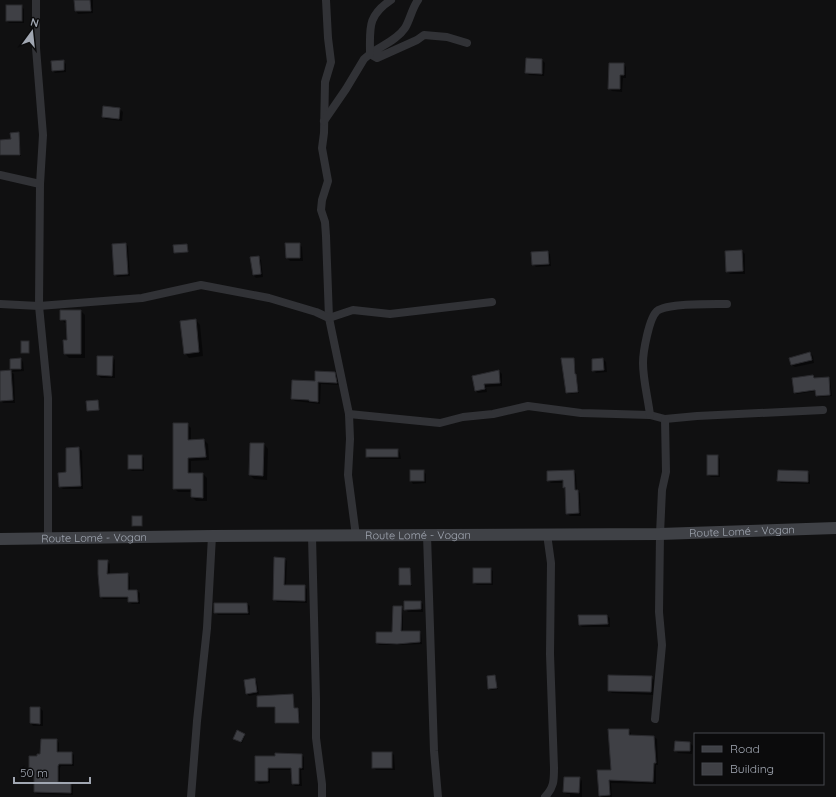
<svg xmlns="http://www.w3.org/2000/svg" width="836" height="797" font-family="Quicksand,sans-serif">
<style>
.shadow{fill:#0007}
.building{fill:#3f4045;stroke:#2a2a2e}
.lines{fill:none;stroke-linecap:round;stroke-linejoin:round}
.street{stroke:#313236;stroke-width:8}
.secondary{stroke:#3f4146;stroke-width:12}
.labels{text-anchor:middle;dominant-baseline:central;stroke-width:3.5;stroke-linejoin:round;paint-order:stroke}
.street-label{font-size:11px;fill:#a1a7b2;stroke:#0b0b0c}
</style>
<rect width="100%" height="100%" fill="#101011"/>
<g class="shadow">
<path d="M75 0H93V13L78 14 76 11Z"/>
<path d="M21 6 24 9V23H9L7 21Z"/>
<path d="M526 59 542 60 545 63 544 76 529 75 526 72Z"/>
<path d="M63 61 66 64V72L55 73 52 70Z"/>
<path d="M624 64 626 67V78H623L622 92 612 91 609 88Z"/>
<path d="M104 107 120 109 123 112 122 121 105 119 103 116Z"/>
<path d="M18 134 21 156H0V141L12 140Z"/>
<path d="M126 244 128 246 130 276 117 277 115 274Z"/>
<path d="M286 244H299L302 247 303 261H290L287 258Z"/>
<path d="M187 245 188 253H176L175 252Z"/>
<path d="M742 251 745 254V274H730L727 272Z"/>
<path d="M547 252 550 254 551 266 536 267 533 264Z"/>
<path d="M258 257 261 260 263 277 256 278 253 275Z"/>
<path d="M81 311 85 315V358H69L65 354 68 341 67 323H65L61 319Z"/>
<path d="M196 320 200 325 203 356 189 358 185 353Z"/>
<path d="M810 353 813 356 814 363 795 367 792 365 791 358Z"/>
<path d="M113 357 115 360V378H101L98 375Z"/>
<path d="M21 359 23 362 24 371 11 372 14 374 15 403H3L1 400 0 371H13L11 369Z"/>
<path d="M574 359 579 393 568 394 567 393Z"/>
<path d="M603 359 606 362 607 372 596 373 593 370Z"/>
<path d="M499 371 502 374V386L486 387 487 392 478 393 476 391Z"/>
<path d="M334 373 337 376 339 385 321 384 320 404 295 401 292 399 316 382Z"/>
<path d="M813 376 815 379 828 378 830 379 832 396 818 397 817 396 816 391 797 394 795 393Z"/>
<path d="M187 424 191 428V441L204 440 208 444 209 460 191 461V474H203L207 478V501H196L192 497V492H178L174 488Z"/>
<path d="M264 444 268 449 267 480 254 479 250 475Z"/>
<path d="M79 448 82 451 83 489H63L60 487Z"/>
<path d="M398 450 400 453 401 459H370L367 456Z"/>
<path d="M142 456 144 458V471H132L129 469Z"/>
<path d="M718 456 720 459V477H711L708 475Z"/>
<path d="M423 471 426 474V483L413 484 411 481Z"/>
<path d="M574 471 576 474 577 491 580 493 581 516H570L567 513 566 489 564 487V483H551L548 480Z"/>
<path d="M808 472 810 475V484L781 483 778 481Z"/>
<path d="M141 517 142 527H134L133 526Z"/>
<path d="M285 559 287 561 286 586H304L307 589V603L277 602 274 599Z"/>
<path d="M107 561 110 564V574H128L130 577V591H137L140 593V604H132L129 602V599H103L101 596Z"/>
<path d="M410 569 412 586H401L400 585Z"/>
<path d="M490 569 493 571V585H477L474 583Z"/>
<path d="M420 602 423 604V612H408L405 609Z"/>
<path d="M247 604 250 606V615H218L215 612Z"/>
<path d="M401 607 403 609V632H419L421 634 422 644 400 645H379L377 643 393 633Z"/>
<path d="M607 616 610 618V627H582L580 625Z"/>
<path d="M495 676 498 689 490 690 489 689Z"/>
<path d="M651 677 654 680 653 695 612 693 609 691Z"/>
<path d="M254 679 257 682 259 694 249 696 247 693Z"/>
<path d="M292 695 294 709 299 710 300 723 277 724 276 723V708H259L258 707V697Z"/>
<path d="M31 708H40L43 711V726H33L31 723Z"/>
<path d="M628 730 631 733V736L654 737 657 739 658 765H656V784L611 783 612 797H601L600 795 612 771Z"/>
<path d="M244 735 245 736 242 743 235 740Z"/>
<path d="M57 740 59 743V753H72L74 755V766H61L60 768V783L70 784 73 786V795L37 794 35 792V776H33L30 774 41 755Z"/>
<path d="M690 743 693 746 692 754 678 753 675 750Z"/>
<path d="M392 753 394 755 395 770H376L373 767Z"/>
<path d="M301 755 304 757V770H301L302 786H295L293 784 292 770H270V783L259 784 256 781 276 757Z"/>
<path d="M580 778 582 781V797H570V794H567L564 791Z"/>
</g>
<g class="building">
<path d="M74 0H90L91 11H75Z"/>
<rect x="6" y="5" width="16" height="16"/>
<path d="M526 58 542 59V74L525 73Z"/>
<path d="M64 60V70L52 71 51 61Z"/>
<path d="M609 63H624V75H620V89H608Z"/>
<path d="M103 106 120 108 119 119 102 117Z"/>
<path d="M19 132 20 155H0V140L11 139 10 133Z"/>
<path d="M126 243 128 274 114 275 112 244Z"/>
<path d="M285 243H300V258H286Z"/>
<path d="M187 244 188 252 174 253 173 245Z"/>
<path d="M742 250 743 271 726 272 725 251Z"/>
<path d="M548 251 549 264 532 265 531 252Z"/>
<path d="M259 256 261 274 253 275 250 257Z"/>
<path d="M60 310H81V354H64L63 340H67L66 320H60Z"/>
<path d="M196 319 199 352 184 354 180 321Z"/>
<rect x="21" y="341" width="8" height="12"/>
<path d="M810 352 812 360 791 365 789 358Z"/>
<path d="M97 356H113L112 376 97 375Z"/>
<path d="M21 358V369H10V359Z"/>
<path d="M561 358H574L575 374H576L578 392 566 393Z"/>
<path d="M603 358 604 370 592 371V359Z"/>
<path d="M11 370 13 400 0 401V371Z"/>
<path d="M499 370 500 383 484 384 485 389 475 391 472 376Z"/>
<path d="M315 371 335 372 337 383 318 382V402L309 401V400L291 399 292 380 315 381Z"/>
<path d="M813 375 814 378 829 377 830 395 816 396 815 390 794 393 792 378Z"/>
<path d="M98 400 99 410 87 411 86 401Z"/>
<path d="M173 423H188V440L204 439 206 457 188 458V473H203V498L191 497V489H173Z"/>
<path d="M250 443H264L263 476 249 475Z"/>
<path d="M79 447 81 486 59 487 58 473 66 472V448Z"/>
<rect x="366" y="449" width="32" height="8"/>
<rect x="128" y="455" width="14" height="14"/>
<rect x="707" y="455" width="11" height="20"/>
<rect x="410" y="470" width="14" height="11"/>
<path d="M574 470 575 490H578L579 513 566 514 565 487 563 488V480L547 481V471Z"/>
<path d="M778 470 808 471V482L777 481Z"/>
<rect x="132" y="516" width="10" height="10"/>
<path d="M274 557 285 558 284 585H305V601L273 600Z"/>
<path d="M98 560H108L107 574 128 573V590H137L138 602H128V597H100L98 574Z"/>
<path d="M399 568H410L411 585H399Z"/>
<rect x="473" y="568" width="18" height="15"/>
<path d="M404 601H421V609L404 610Z"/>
<path d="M214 603H247L248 613H214Z"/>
<path d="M393 606H402L401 631H420V642L397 644 376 643V632H392Z"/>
<path d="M578 615H607L608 624 579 625Z"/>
<path d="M495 675 497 688 488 689 487 676Z"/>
<path d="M608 675 652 676 651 692 608 691Z"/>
<path d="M255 678 257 692 246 694 244 680Z"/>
<path d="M293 694 294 708H298L299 723H275V707H257V696Z"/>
<path d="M30 707H40V724L30 723Z"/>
<path d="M608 729H629V735L654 736 656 763H654L653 782 609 780 610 795 599 796 597 770H611Z"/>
<path d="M237 730 245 734 241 742 233 739Z"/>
<path d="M41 739H57V752H72V764H59L58 766V782L71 783V793L34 792V774H29V756H37V754H40Z"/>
<path d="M675 741 690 742V751H674Z"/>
<rect x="372" y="752" width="20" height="16"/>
<path d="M275 753 302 754V768H299V784H292L291 768H268V781H255V756H275Z"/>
<path d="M564 777H580L579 793 563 792Z"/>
</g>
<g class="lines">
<g class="street">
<path d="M36 0V48L43 135 40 184 39 306 48 398V538"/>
<path d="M326 0 328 38 331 62 325 82 324 133 322 148 328 181 322 200 321 210 325 222 326 236 329 318 349 414 350 439 348 475 356 536"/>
<path d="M418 0C412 8 410 20 405 28 397 40 381 46 370 54L377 58 417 40 424 35 447 37 467 43"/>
<path d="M324 121 346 89 364 59 370 54C370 28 367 16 391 0"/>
<path d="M0 175 40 184"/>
<path d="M0 304 39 306 142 298 201 285 269 298 316 312 329 318 353 310 390 314 492 302"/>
<path d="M349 414 440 423 463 417 493 414 528 406 581 413 650 415 665 419 697 416 823 410"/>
<path d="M650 415C648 398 643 380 643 363 643 352 649 318 657 311 667 303 712 304 727 304"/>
<path d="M427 535 434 751 438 797"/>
<path d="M312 536 316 699V738L322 784V797"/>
<path d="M655 719 662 645 659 612 660 534 662 490 666 472 665 419"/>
<path d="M191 797 197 721 207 628 212 536"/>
<path d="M545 797C554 787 554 781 554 768L550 654 551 563 547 534"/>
</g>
<path class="secondary" id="s1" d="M0 539 212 536 660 534 836 528"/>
</g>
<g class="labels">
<g class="street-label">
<text stroke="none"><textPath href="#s1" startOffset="742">Route Lomé - Vogan</textPath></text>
<text stroke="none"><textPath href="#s1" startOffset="418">Route Lomé - Vogan</textPath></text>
<text stroke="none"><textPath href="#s1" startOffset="94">Route Lomé - Vogan</textPath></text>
</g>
</g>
<rect x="694" y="733" width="130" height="52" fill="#0b0b0c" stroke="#47494e"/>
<rect x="702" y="746" width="20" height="6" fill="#3f4146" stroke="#47494e"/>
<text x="730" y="753" font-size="12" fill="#a1a7b2">Road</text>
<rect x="702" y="763" width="20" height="12" fill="#3f4045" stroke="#47494e"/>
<text x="730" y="773" font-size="12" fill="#a1a7b2">Building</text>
<g transform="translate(32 32) rotate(15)" stroke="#0b0b0c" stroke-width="3" paint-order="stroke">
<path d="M0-3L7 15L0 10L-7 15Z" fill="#a1a7b2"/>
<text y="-6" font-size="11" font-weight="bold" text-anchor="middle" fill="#a1a7b2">N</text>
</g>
<path d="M14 777v6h76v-6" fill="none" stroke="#a1a7b2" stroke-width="2"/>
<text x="20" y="777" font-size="12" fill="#a1a7b2" stroke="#0b0b0c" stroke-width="3" paint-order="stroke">50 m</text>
</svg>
